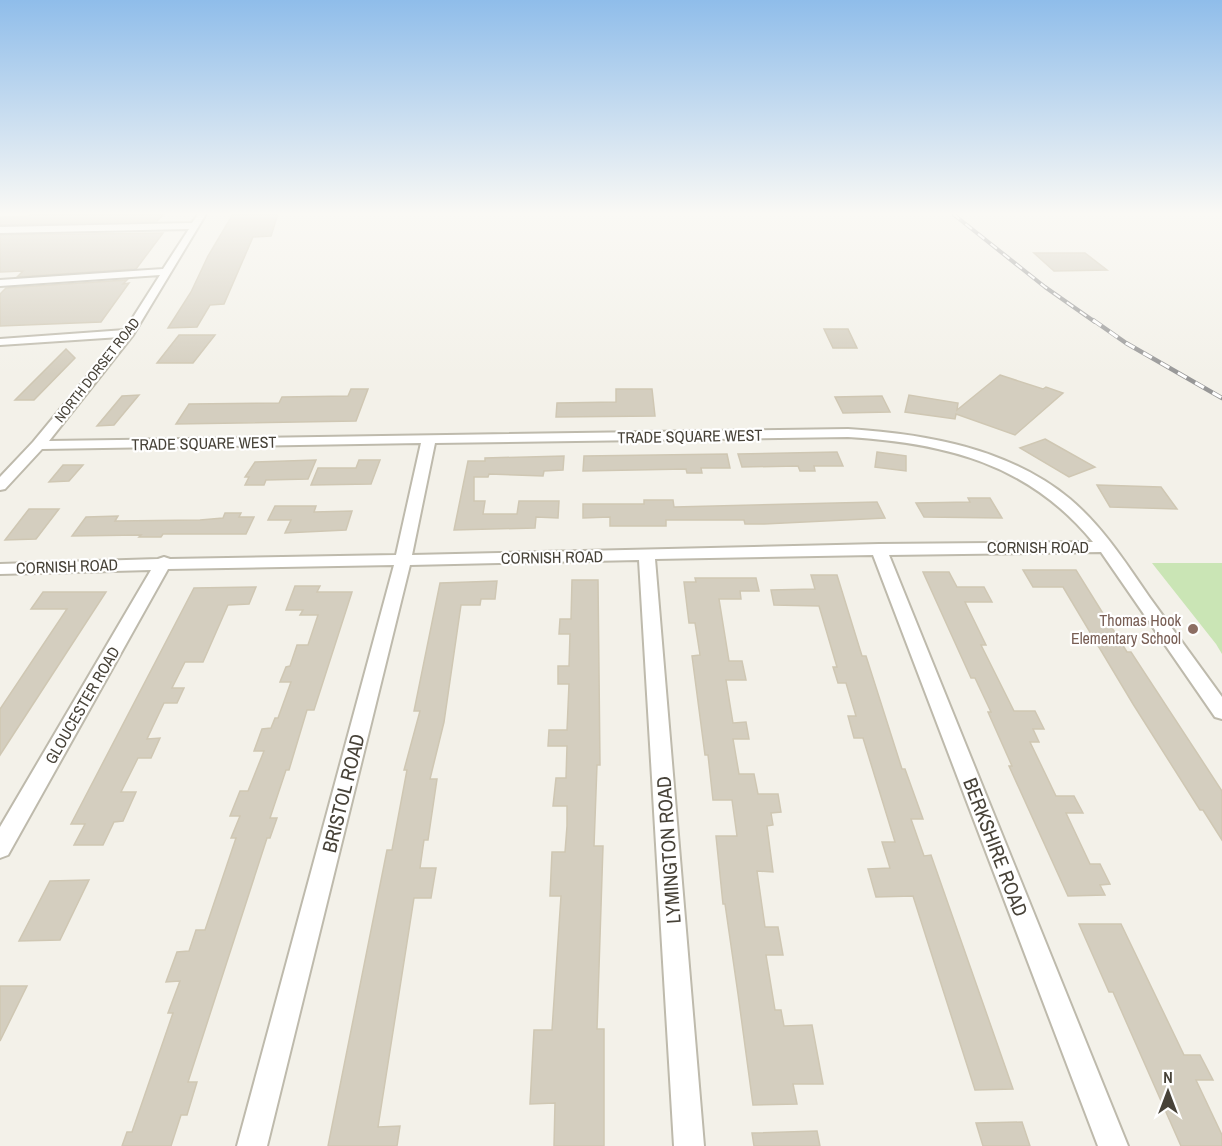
<svg xmlns="http://www.w3.org/2000/svg" width="1222" height="1146" font-family="'Archivo Narrow',sans-serif">
<style>
.green{fill:#cae5b5}
.building{fill:#d4cebf;stroke:#cfc7b3;stroke-width:1.5}
.lines{fill:none;stroke-linecap:round;stroke-linejoin:round}
.street-casing{stroke:#bebaac;stroke-width:4}
.street{fill:#fff;fill-rule:evenodd}
.rail-far1-casing{stroke:#979797;stroke-width:4}
.rail-casing{stroke:#979797;stroke-width:4.5}
.rail-far1{stroke:#fff;stroke-width:2;stroke-dasharray:8;stroke-linecap:butt}
.rail{stroke:#fff;stroke-width:3;stroke-dasharray:10;stroke-linecap:butt}
.education-dot{fill:#8d6e63;stroke:#fff;stroke-width:2}
.labels{text-anchor:middle;dominant-baseline:central;stroke-width:4.5;stroke-linejoin:round;paint-order:stroke}
.far-street-label{font-size:14px;fill:#474238;stroke:#fff}
.street-label{font-size:16px;fill:#474238;stroke:#fff}
.education-label{font-size:16px;fill:#785e54;stroke:#fff;text-anchor:end}
.near-street-label{font-size:20px;fill:#474238;stroke:#fff}
</style>
<rect width="100%" height="100%" fill="#f3f1e9"/>
<path class="green" d="M1152 563H1222V654L1216 644Z"/>
<g class="building">
<path d="M31 214H164L157 221 0 225V217L28 216Z"/>
<path d="M233 214H278L271 236 253 237 224 304 210 305 197 327 168 328 191 292 208 256Z"/>
<path d="M163 233 136 269 17 277 23 271 0 272V235Z"/>
<path d="M1034 253H1085L1107 270 1054 271Z"/>
<path d="M127 280 123 284 129 283 101 322 0 326V294L6 288Z"/>
<path d="M824 329H848L857 348H833Z"/>
<path d="M179 335H215L193 363H157Z"/>
<path d="M66 349 75 358 34 400H15Z"/>
<path d="M1000 375 1043 389 1046 387 1063 393 1015 435 956 414 955 419 905 412 909 395 958 403 957 410Z"/>
<path d="M351 389H368L356 421 176 424 189 404 279 403 282 397 348 396Z"/>
<path d="M616 389H652L655 416 556 417 557 403 616 402Z"/>
<path d="M139 395 114 425 97 426 122 396Z"/>
<path d="M882 396 890 412 843 413 835 397Z"/>
<path d="M1045 439 1095 467 1069 477 1020 448Z"/>
<path d="M837 452 843 466H814L815 471H800L798 466 742 467 738 454Z"/>
<path d="M877 452 906 456V471L875 467Z"/>
<path d="M727 454 730 468H701L702 473H687L686 469 583 471 584 456Z"/>
<path d="M564 456 563 470 544 471 543 476 489 474 488 477H474V501H485L483 514H517L519 501H559L558 518 536 517 535 528 454 530 468 461H485V458Z"/>
<path d="M316 460 308 479 266 480 264 485H245L249 477H245L255 462Z"/>
<path d="M359 460H380L371 484 311 485 318 468H356Z"/>
<path d="M63 465H83L69 481 49 482Z"/>
<path d="M1097 485 1161 487 1177 509 1110 507Z"/>
<path d="M968 498H990L1002 518 924 517 916 503 970 502Z"/>
<path d="M644 500H673L674 507 877 502 885 518 764 524H745L744 520H666V526H610V517L583 518V504H644Z"/>
<path d="M275 506H316L314 512 352 511 346 530 285 533 291 520H268Z"/>
<path d="M29 509H59L36 539 5 540Z"/>
<path d="M225 513H241L239 517H254L246 534H163L161 537H139L141 535 72 536 86 517 118 516 115 521 200 520 223 518Z"/>
<path d="M1023 570H1076L1127 652H1131L1222 791V840L1203 810H1200L1133 704 1063 587H1033Z"/>
<path d="M923 572H949L957 587H984L992 602H965L986 645H981L1014 711H1035L1044 729H1033L1039 742H1030L1056 796H1074L1083 813H1066L1090 864H1100L1110 884 1100 885 1105 895 1068 896 1009 766H1012L988 712H991L975 678H971Z"/>
<path d="M811 575H837L862 656H866L902 769H905L923 819H911L924 856 931 855 1013 1089 975 1090 913 896 876 897 868 869 890 868 882 842H895L863 738H854L848 716H856L846 683H838L833 667H837L819 606 774 605 771 590 815 589Z"/>
<path d="M695 578H756L759 591H740L741 599H719L729 661H742L746 680H726L733 723 746 722 749 739H733L739 774H754L758 794H778L781 812 771 813 773 825 767 826 773 872 757 871 765 927H778L783 955H766L775 1010H781L784 1026 812 1025 823 1084H793L797 1104 753 1105 738 994 725 904H723L716 836H737L732 800H713L708 755H705L692 656 700 655 695 623H689L684 582H696Z"/>
<path d="M572 580H598L600 765H597L594 846H603L597 1029H604V1146H554L555 1103 530 1104 534 1030H552L561 896H550L552 852H565L567 826V806H553L556 778H566L567 746H548L549 730H567L569 684H558V666H569L570 634H559L560 619H571Z"/>
<path d="M497 581 495 599H481L480 605H461L444 722 430 779H437L428 840H424L420 868H436L431 898H414L378 1127 400 1126 397 1146H328L387 850H392L407 770H404L420 711H414L440 583Z"/>
<path d="M295 586H320L317 592H352L314 710H307L289 770H286L270 818H277L270 838H267L188 1082H197L187 1115H181L171 1146H122L127 1132H132L173 1013H168L180 981 166 982 177 952 189 951 196 930H205L236 838H231L240 816H230L240 791H248L264 751H254L262 729 271 728 275 718H278L291 682H280L286 667 290 666 297 645H308L318 615H300L303 610H286Z"/>
<path d="M256 587 249 604 228 605 203 662H185L172 688H184L177 703H164L147 739 160 738 151 758H138L121 792H136L123 821 114 822 103 845H74L85 824H71L194 588Z"/>
<path d="M43 592H106L0 755V709L67 609H31Z"/>
<path d="M89 880 60 940 19 941 50 881Z"/>
<path d="M1079 924H1121L1184 1055H1200L1213 1080H1196L1222 1135V1146H1181L1113 992H1109Z"/>
<path d="M0 986H27L0 1041Z"/>
<path d="M1022 1122 1030 1146H983L976 1123Z"/>
<path d="M817 1131 820 1146H754L752 1133Z"/>
</g>
<g class="lines">
<g class="street-casing">
<path id="street" d="M198 214H206L133 335 49 441 848 429C926 434 1008 448 1070 499 1102 526 1126 563 1150 598 1174 631 1198 664 1222 697V719L1215 717 1101 552 889 555 1128 1146H1098L873 555 655 559 704 1146H674L639 560 410 565 267 1146H237L394 565 168 569 8 855 0 858V827L151 570 0 574V564L158 559 164 557 170 559 396 555 421 443 42 449 5 489 0 490V477L33 442 120 337 0 345V339L125 330 160 275 0 286V280L163 269 189 229 0 233V227L192 223ZM848 437C946 443 1029 464 1093 542L879 544 412 555 435 443Z"/>
</g>
<use href="#street" class="street"/>
<g class="rail-far1-casing">
<path id="rail-far1" d="M953 214 1045 287 1095 322"/>
</g>
<g class="rail-casing">
<path id="rail" d="M1093 320 1126 343 1222 398"/>
</g>
<use href="#rail-far1" class="rail-far1"/>
<use href="#rail" class="rail"/>
</g>
<linearGradient id="sky" x2="0" y2="1"><stop stop-color="#8fbdea"/><stop offset="0.57" stop-color="#faf9f5"/><stop offset="1" stop-color="#faf9f5" stop-opacity="0"/></linearGradient>
<rect width="1222" height="375" fill="url(#sky)"/>
<circle class="education-dot" cx="1193" cy="629" r="6"/>
<g class="labels">
<g class="far-street-label">
<text transform="translate(97 370) rotate(-52)">NORTH DORSET ROAD</text>
</g>
<g class="street-label">
<text transform="translate(690 436) rotate(-1)">TRADE SQUARE WEST</text>
<text transform="translate(204 443) rotate(-1)">TRADE SQUARE WEST</text>
<text x="1038" y="547">CORNISH ROAD</text>
<text transform="translate(552 557) rotate(-1)">CORNISH ROAD</text>
<text transform="translate(67 566) rotate(-2)">CORNISH ROAD</text>
<text transform="translate(82 705) rotate(-60)">GLOUCESTER ROAD</text>
</g>
<g class="education-label">
<text x="1181" y="620">Thomas Hook<tspan x="1181" dy="18">Elementary School</tspan></text>
</g>
<g class="near-street-label">
<text transform="translate(343 793) rotate(-76)">BRISTOL ROAD</text>
<text transform="translate(996 847) rotate(69)">BERKSHIRE ROAD</text>
<text transform="translate(668 850) rotate(-94)">LYMINGTON ROAD</text>
</g>
</g>
<g transform="translate(1168 1092)" stroke="#ffffff" stroke-width="4.5" paint-order="stroke">
<path d="M0-4.5L10 22L0 15L-10 22Z" fill="#474238"/>
<text y="-9" font-size="16" font-weight="bold" text-anchor="middle" fill="#474238">N</text>
</g>
</svg>
